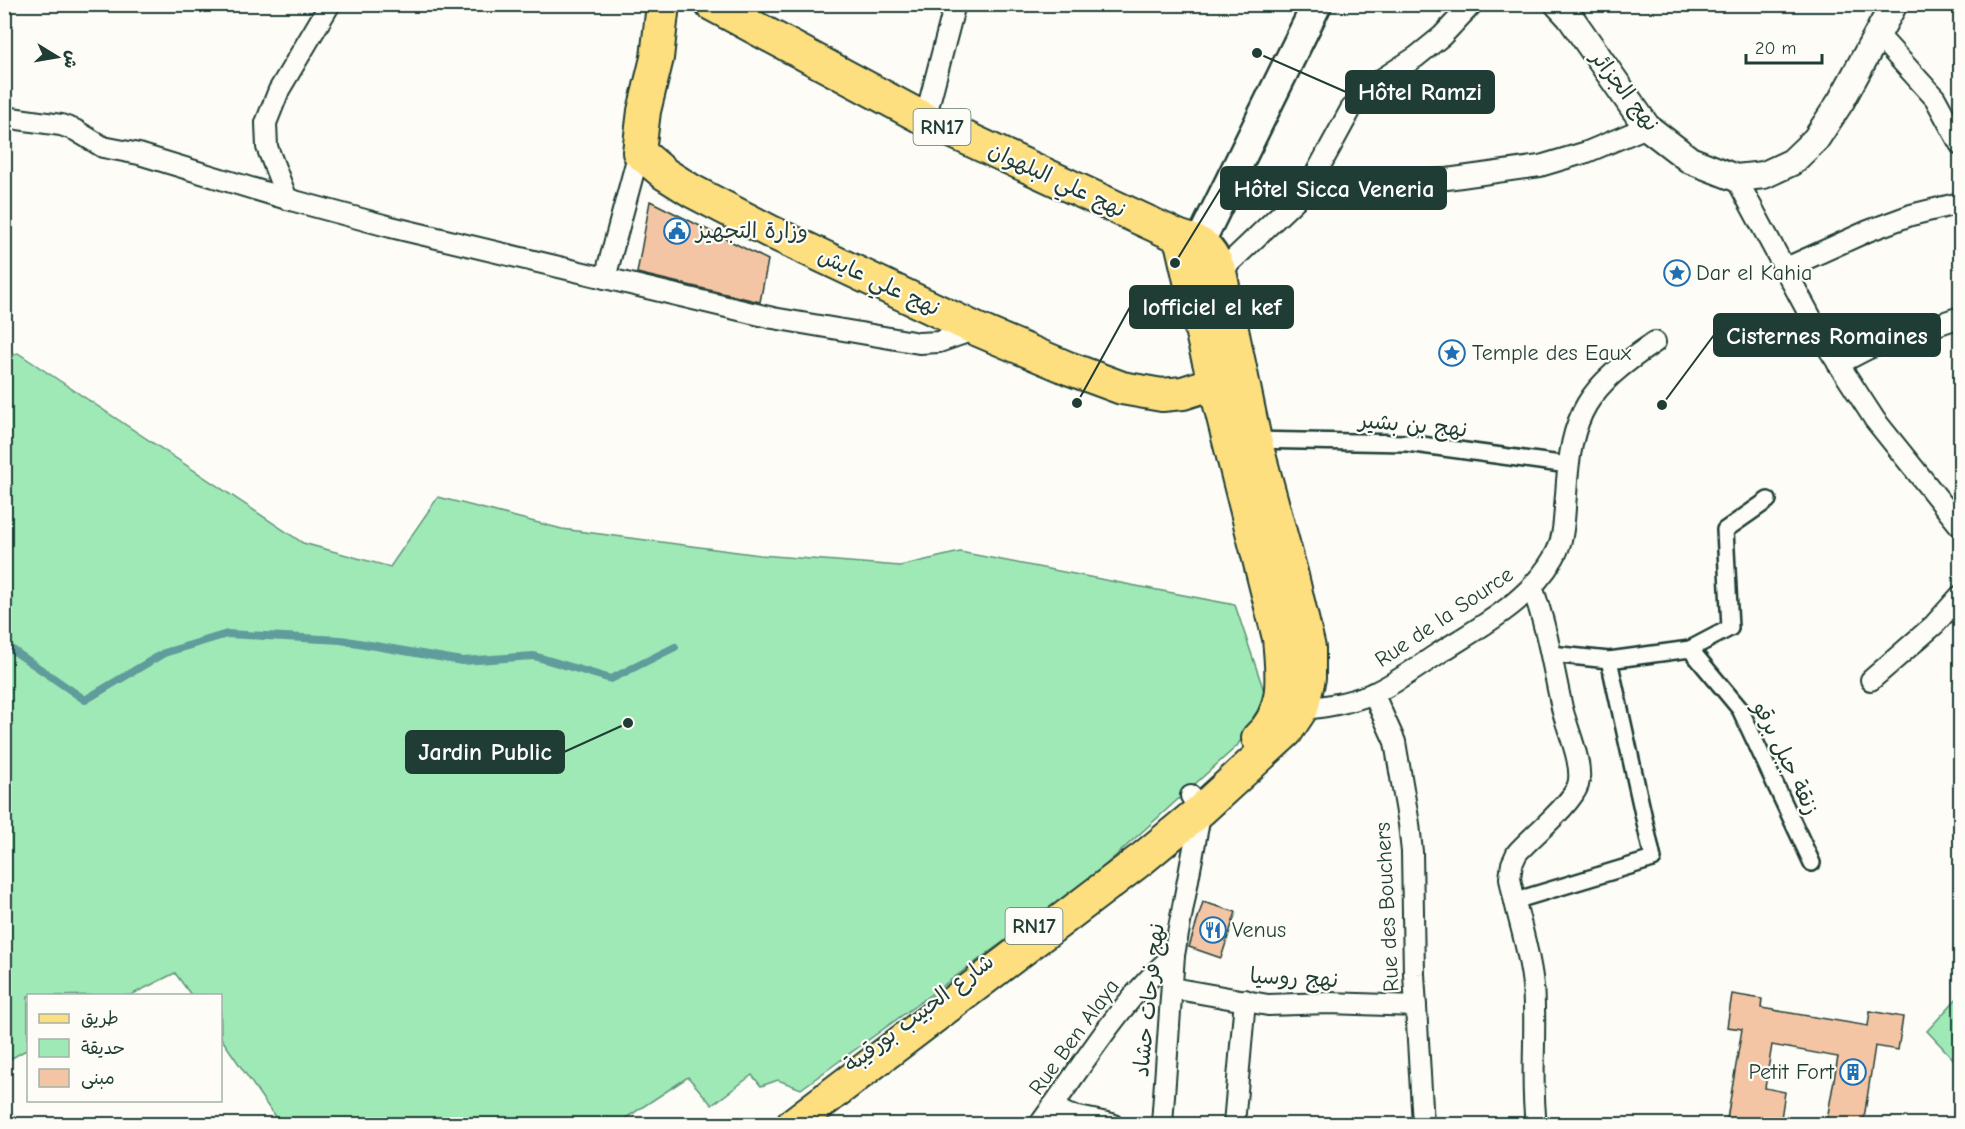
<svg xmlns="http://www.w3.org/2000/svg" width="1965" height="1129" font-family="'Comic Neue','Playpen Sans Arabic',sans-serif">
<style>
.green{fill:#9fe9b7;stroke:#5f9376;stroke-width:1.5}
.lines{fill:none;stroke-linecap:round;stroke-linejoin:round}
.stream{stroke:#5f9c9b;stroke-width:8}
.building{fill:#f4c5a4;stroke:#1f3d34;stroke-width:1.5}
.pedestrian-casing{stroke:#1f3d34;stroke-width:20}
.minor-casing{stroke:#1f3d34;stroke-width:24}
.tertiary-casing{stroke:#1f3d34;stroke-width:30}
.secondary-casing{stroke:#1f3d34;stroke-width:33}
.primary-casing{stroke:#1f3d34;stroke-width:36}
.pedestrian{stroke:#fdfcf7;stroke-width:15}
.minor{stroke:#fdfcf7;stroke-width:20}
.tertiary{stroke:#fdfcf7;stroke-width:26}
.secondary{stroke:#fdfcf7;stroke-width:28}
.primary{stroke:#fedf80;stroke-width:32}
.labels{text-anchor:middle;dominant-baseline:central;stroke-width:4.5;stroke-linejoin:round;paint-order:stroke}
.shield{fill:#fdfcf7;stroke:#62766e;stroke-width:1.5}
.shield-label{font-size:21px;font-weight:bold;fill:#1f3d34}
.street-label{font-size:22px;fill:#1f3d34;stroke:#fdfcf7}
.poi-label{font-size:22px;fill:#1f3d34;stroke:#fdfcf7;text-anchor:start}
.leader{fill:none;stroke:#1f3d34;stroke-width:2}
.callout-dot{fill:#1f3d34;stroke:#fdfcf7;stroke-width:2}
.callout{fill:#1f3d34;stroke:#1f3d34;stroke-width:2}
.callout-label{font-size:24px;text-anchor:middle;font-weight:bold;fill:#fff}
</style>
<rect width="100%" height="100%" fill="#fdfcf7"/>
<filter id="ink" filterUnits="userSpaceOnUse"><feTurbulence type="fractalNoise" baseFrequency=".0167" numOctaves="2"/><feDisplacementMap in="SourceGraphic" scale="12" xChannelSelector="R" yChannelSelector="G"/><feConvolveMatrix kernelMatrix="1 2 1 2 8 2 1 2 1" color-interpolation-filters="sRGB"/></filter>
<g filter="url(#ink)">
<g class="green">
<path d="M18 353 303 543 390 567 438 497 562 529 760 555 900 566 960 552 1235 605 1267 700 1237 746 1091 878 801 1089 778 1080 761 1086 752 1075 712 1105 688 1077 617 1124H280L221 1038 220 996 191 995 175 973 131 995 28 996V1049L5 1062 4 359Z"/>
<path d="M1960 995V1066L1927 1031Z"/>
</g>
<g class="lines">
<path class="stream" d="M4 644 85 700 164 653 227 634 341 640 462 661 534 656 611 679 675 647"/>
</g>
<g class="building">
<path d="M650 201 768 260 760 302 637 273Z"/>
<path d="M1203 902 1236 912 1221 958 1189 947Z"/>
<path d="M1732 994 1762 999 1761 1008 1868 1026 1870 1011 1903 1017 1898 1050 1875 1046 1863 1125H1826L1838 1057 1772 1045 1765 1088 1785 1092 1780 1125H1726L1742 1029 1727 1027Z"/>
</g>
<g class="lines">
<g class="pedestrian-casing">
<g id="pedestrian">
<path d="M1255 440 1407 443 1568 465"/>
<path d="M1690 649 1740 709 1812 863"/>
<path d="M1551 654 1609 660 1690 649 1730 628 1725 530 1768 500"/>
<path d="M1514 901 1653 859 1609 660"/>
</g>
</g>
<g class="minor-casing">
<g id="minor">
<path d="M1878 35 1935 98 1960 144"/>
<path d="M4 117 61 125 75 130 103 147 139 154 287 199 391 227 773 318 919 343 939 342 976 329"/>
<path d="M925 119 955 4"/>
<path d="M1736 178 1823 340 1875 420 1960 526"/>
<path d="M1308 188 1351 109 1382 79 1416 57 1442 36 1472 4"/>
<path d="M287 199 267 147 266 123 279 90 330 4"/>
<path d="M1784 269 1868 231 1911 215 1960 203"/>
<path d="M1220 272 1308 188 1447 179 1540 166 1587 152 1647 127"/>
<path d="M605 278 639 152"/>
<path d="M1838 364 1867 349 1960 317"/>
<path d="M1532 587C1547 627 1553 667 1562 708 1567 729 1584 765 1578 785 1572 804 1532 836 1517 853L1512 864 1510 878C1516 914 1530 950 1533 986 1537 1033 1530 1079 1536 1124"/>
<path d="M1871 680 1934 625 1960 596"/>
<path d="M1373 693 1395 742 1409 824 1412 852 1414 974 1423 1124"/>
<path d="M1293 708C1316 710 1352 702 1374 693 1396 683 1416 668 1436 655 1479 627 1528 603 1554 557 1565 539 1564 515 1566 495 1571 411 1587 388 1655 342"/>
<path d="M1172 988 1268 1005 1329 1003 1416 1006"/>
<path d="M1052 1107 1069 1115 1112 1124"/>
<path d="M1040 1124C1082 1067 1119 1002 1174 955"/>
<path d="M1162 1124 1174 955 1201 810 1191 796"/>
<path d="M1234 1124 1245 1000"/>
</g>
</g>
<g class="tertiary-casing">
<path id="tertiary" d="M1558 4 1570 17 1647 127 1690 160 1736 178 1764 175 1792 162 1816 139 1841 101 1894 4"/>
</g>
<g class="secondary-casing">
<path id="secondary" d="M1186 262 1200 242 1317 4"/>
</g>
<g class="primary-casing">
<g id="primary">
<path d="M663 4 657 58 644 111 639 152 665 174 692 191 769 231 976 329 1068 368 1122 388 1162 395 1183 393 1236 376"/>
<path d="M711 4 925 119 1180 237C1205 244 1210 247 1220 272L1255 440 1291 572 1309 648V678L1302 708 1286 732 1201 810 1143 858 793 1124"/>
<path d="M1180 237 1204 342 1279 638C1282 674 1288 711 1258 738"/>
</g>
</g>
<use href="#pedestrian" class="pedestrian"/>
<use href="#minor" class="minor"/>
<use href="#tertiary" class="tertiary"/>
<use href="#secondary" class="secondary"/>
<use href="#primary" class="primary"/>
</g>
</g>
<defs>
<g id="civic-ring" transform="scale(1.35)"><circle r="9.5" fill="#fdfcf7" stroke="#1f6fb2" stroke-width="1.5"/><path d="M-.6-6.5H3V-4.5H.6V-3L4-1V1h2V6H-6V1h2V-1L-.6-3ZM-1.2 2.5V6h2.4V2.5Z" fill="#1f6fb2"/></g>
<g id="sight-ring" transform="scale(1.35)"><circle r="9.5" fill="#fdfcf7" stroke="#1f6fb2" stroke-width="1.5"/><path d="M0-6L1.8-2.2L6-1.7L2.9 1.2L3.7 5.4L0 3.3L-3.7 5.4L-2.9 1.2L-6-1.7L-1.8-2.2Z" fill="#1f6fb2"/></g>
<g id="restaurant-ring" transform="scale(1.35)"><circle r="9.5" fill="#fdfcf7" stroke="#1f6fb2" stroke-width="1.5"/><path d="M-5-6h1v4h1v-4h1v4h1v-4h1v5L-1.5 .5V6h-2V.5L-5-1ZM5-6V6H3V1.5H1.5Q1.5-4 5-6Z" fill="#1f6fb2"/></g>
<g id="building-ring" transform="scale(1.35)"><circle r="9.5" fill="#fdfcf7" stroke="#1f6fb2" stroke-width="1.5"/><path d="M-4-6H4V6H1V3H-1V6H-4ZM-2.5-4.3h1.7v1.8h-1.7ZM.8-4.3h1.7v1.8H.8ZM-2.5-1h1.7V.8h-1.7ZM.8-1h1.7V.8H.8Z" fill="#1f6fb2"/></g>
</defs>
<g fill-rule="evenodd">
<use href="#civic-ring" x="677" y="231"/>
<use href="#sight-ring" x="1677" y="273"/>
<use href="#sight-ring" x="1452" y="353"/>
<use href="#restaurant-ring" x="1213" y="930"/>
<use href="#building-ring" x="1853" y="1072"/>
</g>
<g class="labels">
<g class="shield">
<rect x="913.5" y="109" width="57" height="36" rx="4.5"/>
<rect x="1005.5" y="908" width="57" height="36" rx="4.5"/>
</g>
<g class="shield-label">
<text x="942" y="127">RN17</text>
<text x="1034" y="926">RN17</text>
</g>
<g class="street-label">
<text transform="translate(1625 91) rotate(52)">نهج الجزائر</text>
<text transform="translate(1057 180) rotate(25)">نهج علي البلهوان</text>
<text transform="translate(879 282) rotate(25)">نهج علي عايش</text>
<text transform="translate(1413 425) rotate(5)">نهج بن بشير</text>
<text transform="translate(1444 617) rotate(-34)">Rue de la Source</text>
<text transform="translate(1786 758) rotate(64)">زنقة جبل برقو</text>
<text transform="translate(1387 907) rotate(-93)">Rue des Bouchers</text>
<text transform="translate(1294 978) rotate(3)">نهج روسيا</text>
<text transform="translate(1149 1000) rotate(-84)">نهج فرحات حشاد</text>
<text transform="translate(919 1013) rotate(-37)">شارع الحبيب بورقيبة</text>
<text transform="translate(1074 1037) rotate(-54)">Rue Ben Alaya</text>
</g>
<g class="poi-label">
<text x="696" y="231">وزارة التجهيز</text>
<text x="1696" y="273">Dar el Kahia</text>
<text x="1472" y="353">Temple des Eaux</text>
<text x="1232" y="930">Venus</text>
<text x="1834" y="1072" text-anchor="end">Petit Fort</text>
</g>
</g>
<path class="leader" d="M1257 53L1346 92M1175 263L1221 188M1077 403L1130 307M1662 405L1714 335M628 723L564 752"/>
<g class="callout-dot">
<circle cx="1257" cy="53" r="6"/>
<circle cx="1175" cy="263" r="6"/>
<circle cx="1077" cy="403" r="6"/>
<circle cx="1662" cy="405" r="6"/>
<circle cx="628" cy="723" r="6"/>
</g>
<g class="callout">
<rect x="1346" y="71" width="148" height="42" rx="6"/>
<rect x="1221" y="167" width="225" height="42" rx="6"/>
<rect x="1130" y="286" width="163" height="42" rx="6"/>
<rect x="1714" y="314" width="226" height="42" rx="6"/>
<rect x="406" y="731" width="158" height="42" rx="6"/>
</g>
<g class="callout-label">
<text x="1420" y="100">Hôtel Ramzi</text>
<text x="1334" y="197">Hôtel Sicca Veneria</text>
<text x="1212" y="315">lofficiel el kef</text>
<text x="1827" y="344">Cisternes Romaines</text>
<text x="485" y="760">Jardin Public</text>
</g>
<rect width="1965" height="1129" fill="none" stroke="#fdfcf7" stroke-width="24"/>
<rect x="12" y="12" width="1941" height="1105" fill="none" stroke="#1f3d34" stroke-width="2" filter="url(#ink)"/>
<rect x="27" y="994" width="195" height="108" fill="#fdfcf7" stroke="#a4b0a9" stroke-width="1.5"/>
<rect x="39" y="1014" width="30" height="9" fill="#fedf80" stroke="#a4b0a9" stroke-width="1.5"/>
<text x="81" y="1024" font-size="18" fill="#1f3d34">طريق</text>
<rect x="39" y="1039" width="30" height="18" fill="#9fe9b7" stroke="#a4b0a9" stroke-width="1.5"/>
<text x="81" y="1054" font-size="18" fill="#1f3d34">حديقة</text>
<rect x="39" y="1069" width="30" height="18" fill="#f4c5a4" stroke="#a4b0a9" stroke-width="1.5"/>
<text x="81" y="1084" font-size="18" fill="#1f3d34">مبنى</text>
<g transform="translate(57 57) rotate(101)" stroke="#fdfcf7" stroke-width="4.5" paint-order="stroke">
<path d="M0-4.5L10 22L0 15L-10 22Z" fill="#1f3d34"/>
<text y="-9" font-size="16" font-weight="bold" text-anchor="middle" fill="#1f3d34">ش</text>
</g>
<path d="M1746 54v9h76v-9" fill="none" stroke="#1f3d34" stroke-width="3"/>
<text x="1755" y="54" font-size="18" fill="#1f3d34" stroke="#fdfcf7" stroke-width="4.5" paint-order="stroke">20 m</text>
</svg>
